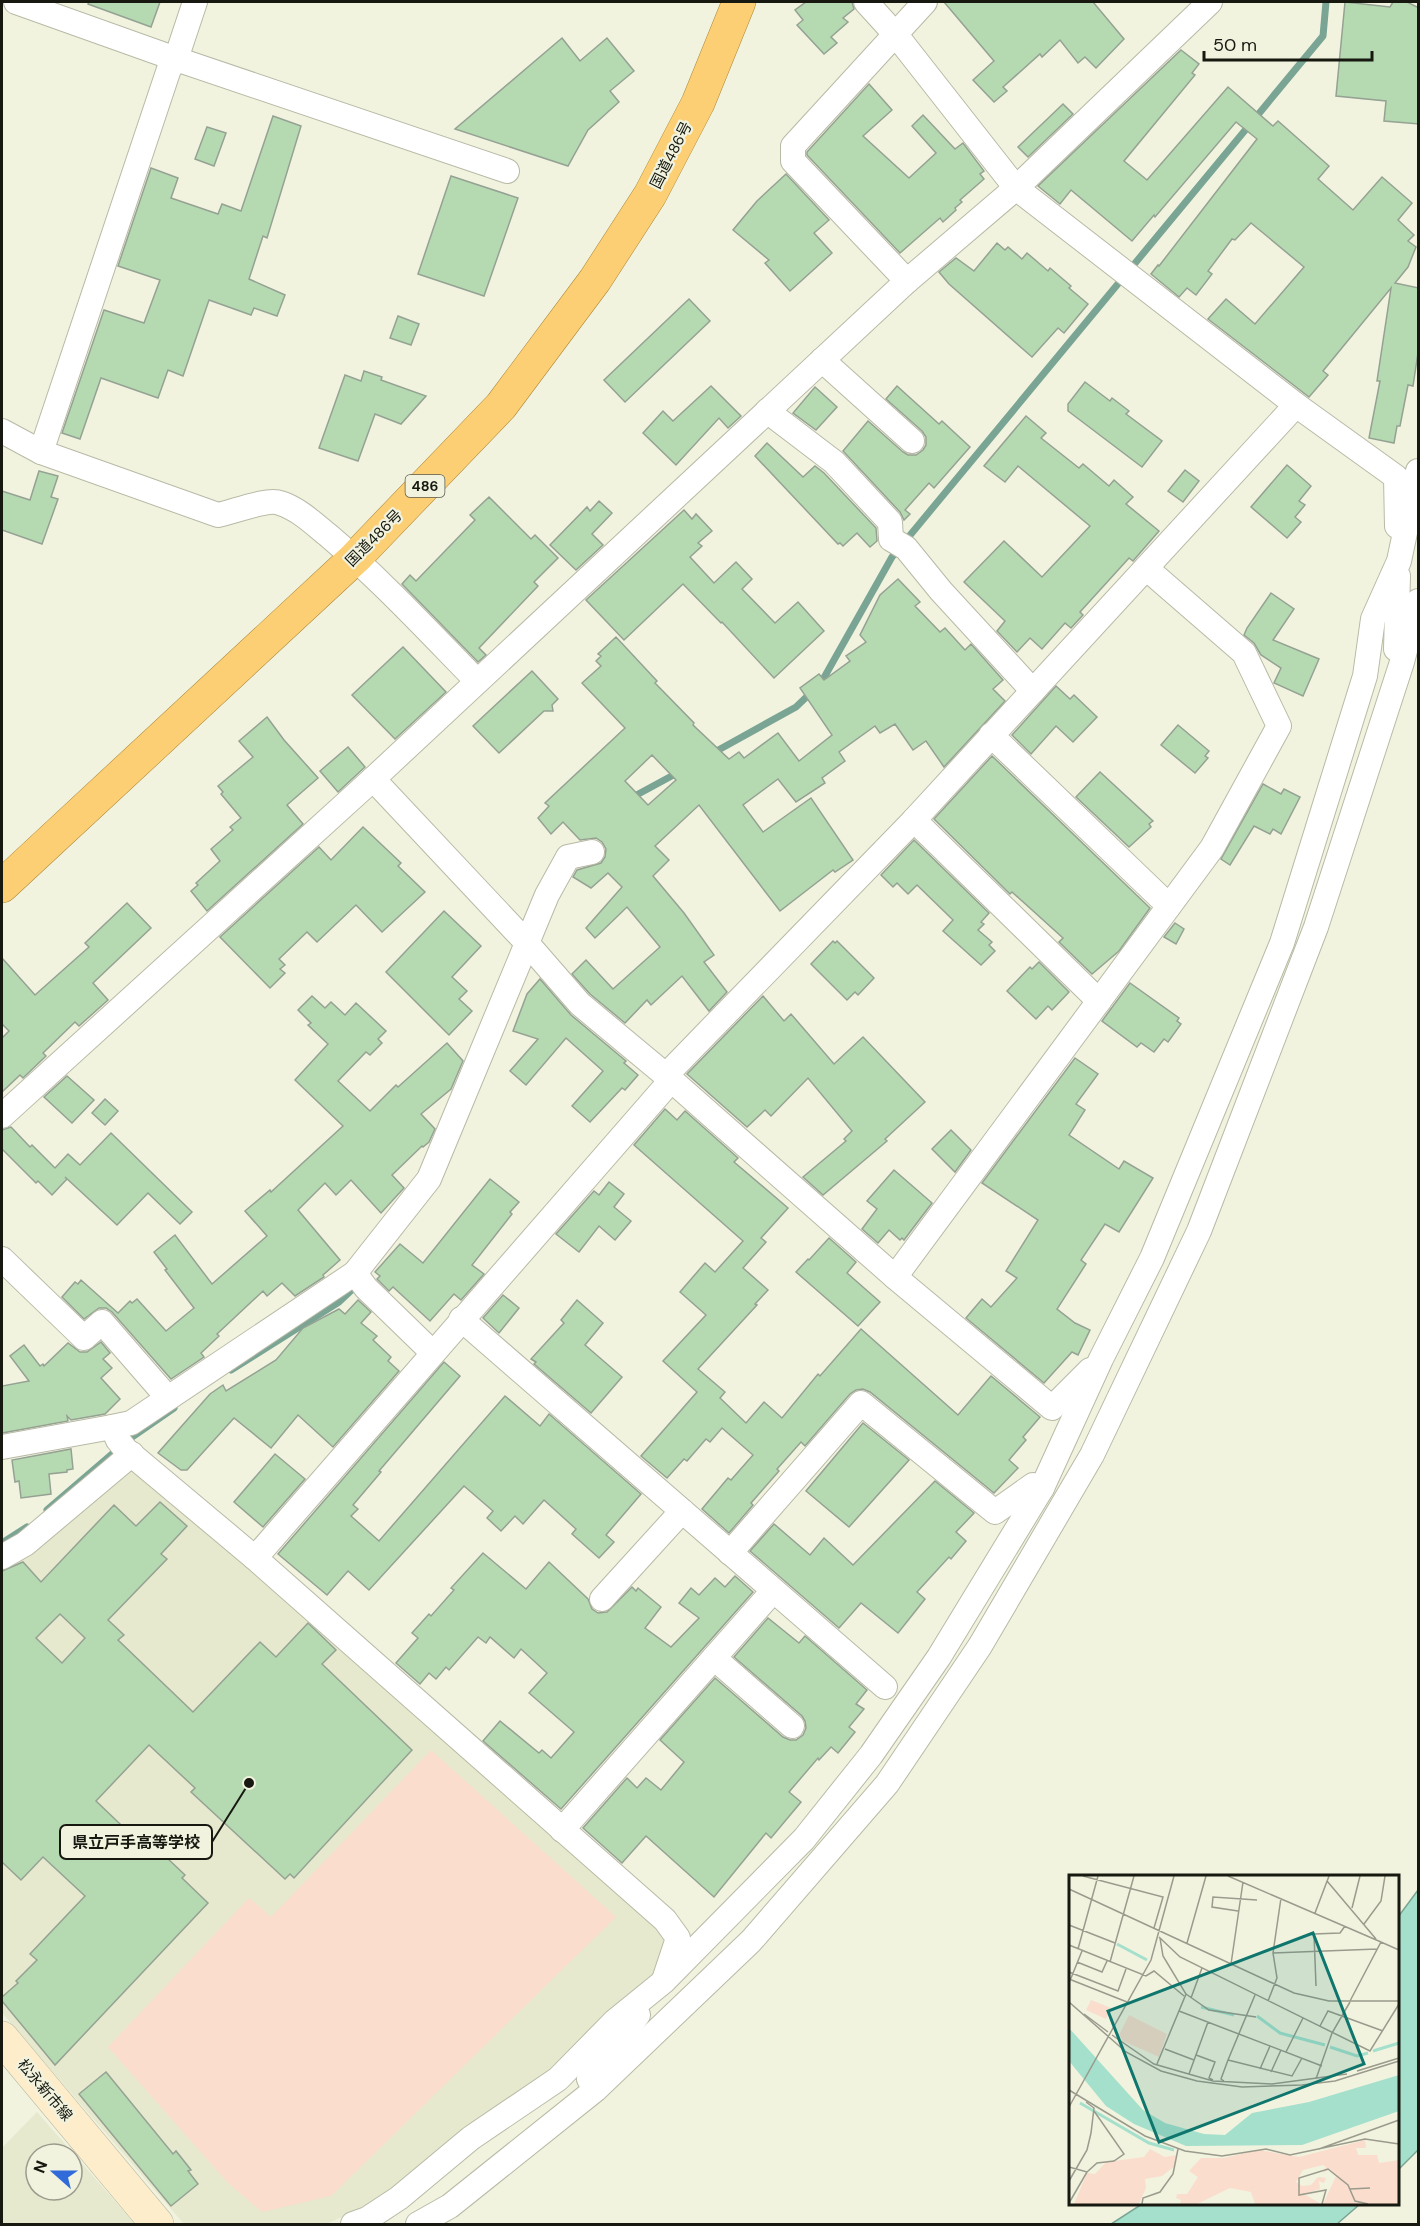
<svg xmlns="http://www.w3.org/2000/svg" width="1420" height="2226" font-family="'DM Sans','Noto Sans JP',sans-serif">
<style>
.built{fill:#e6e9cd;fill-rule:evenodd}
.green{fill:#faddcc}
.water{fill:#a4e0cc;stroke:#7aa494;stroke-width:1.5}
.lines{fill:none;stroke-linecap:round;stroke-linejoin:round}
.stream{stroke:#7aa494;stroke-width:7}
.building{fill:#b5dab1;stroke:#95a293;stroke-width:1.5;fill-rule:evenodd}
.minor-casing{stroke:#b8baa6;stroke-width:26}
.secondary-casing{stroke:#b8baa6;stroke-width:34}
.trunk-casing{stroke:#ab873a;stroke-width:34}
.minor{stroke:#fff;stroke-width:24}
.secondary{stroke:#feedcb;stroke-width:33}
.trunk{stroke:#fccf74;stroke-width:33}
.labels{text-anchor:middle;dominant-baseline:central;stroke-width:4.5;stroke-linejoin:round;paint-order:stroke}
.shield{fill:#f1f3df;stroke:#585a4e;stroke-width:1.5}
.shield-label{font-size:14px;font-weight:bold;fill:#171810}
.street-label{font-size:15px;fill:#171810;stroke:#f1f3df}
.inset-river{fill:none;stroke:#a4e0cc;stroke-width:3}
.inset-road{fill:none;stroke:#9a9b8c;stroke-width:1.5}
.view{fill:#0f766e;fill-opacity:0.15;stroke:#0f766e;stroke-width:3}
.inset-edge{fill:none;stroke:#171810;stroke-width:3}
.leader{fill:none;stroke:#171810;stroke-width:2}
.callout-dot{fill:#171810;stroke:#f1f3df;stroke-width:2}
.callout{fill:#f1f3df;stroke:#171810;stroke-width:2}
.callout-label{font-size:16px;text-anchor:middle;font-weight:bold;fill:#171810}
</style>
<rect width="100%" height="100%" fill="#f1f3df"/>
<g class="built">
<path d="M131 1461 664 1930 663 1965 559 2062 386 2198 326 2224H184L2 2013V1637L26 1610 2 1585V1566Z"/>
<path d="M37 2112 135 2224H2V2148ZM36 2154H72V2190H36Z"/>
</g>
<path class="green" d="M431 1750 616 1917 331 2196 262 2212 228 2183 108 2047 249 1898 271 1917Z"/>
<g class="water">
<path d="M1418 1890V2150L1398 2170V1917Z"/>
<path d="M1142 2204H1360L1337 2224H1111Z"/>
</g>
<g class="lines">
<g class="stream">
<path d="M713 753 796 707 821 683 892 557 1323 36 1326 2"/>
<path d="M631 798 679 772"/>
<path d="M231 1370 339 1302 358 1284"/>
<path d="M47 1510 132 1437 174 1408"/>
<path d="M2 1543 27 1527"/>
</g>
</g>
<g class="building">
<path d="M89 2H160L151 27 88 4Z"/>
<path d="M806 2H852L854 9 843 18 848 22 831 37 837 43 824 54 797 25 803 20 795 10Z"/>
<path d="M944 2H1093L1124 39 1096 68 1085 57 1078 63 1060 40 1042 57 1040 54 1003 87 1007 91 994 102 973 80 994 61Z"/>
<path d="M1345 2 1390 7 1393 2H1407L1419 8V124L1384 121 1386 101 1336 96Z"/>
<path d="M562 38 580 61 607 38 634 71 610 91 619 102 588 130 568 166 455 129Z"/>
<path d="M1181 50 1199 64 1192 73 1195 75 1124 161 1147 180 1228 87 1273 126 1278 121 1329 166 1318 179 1353 210 1382 177 1412 203 1398 220 1414 235 1408 241 1416 247 1408 267 1395 283 1419 288V346L1413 386 1408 385 1400 426H1397L1394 443 1369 438 1380 381H1377L1391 288 1323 371 1328 375 1309 397 1208 319 1226 299 1255 324 1304 267 1268 237 1251 223 1235 240 1232 239 1208 271 1212 274 1196 295 1187 288 1179 297 1151 274 1158 265 1159 266 1257 139 1236 122 1155 217 1154 215 1132 241 1071 190 1060 204 1038 186Z"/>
<path d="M869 84 892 110 863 136 909 178 936 153 912 126 923 115 955 149 963 143 984 171 980 174 984 179 960 200 962 202 955 208 956 210 943 222 940 218 900 253 807 155V152Z"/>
<path d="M1063 104 1073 114 1028 157 1018 147Z"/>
<path d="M273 116 301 126 267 238 263 236 249 279 285 295 277 316 254 308 251 315 209 300 183 376 168 370 158 398 101 378 80 439 62 433 104 310 144 323 160 280 118 266 151 168 178 178 171 198 218 214 222 204 241 211Z"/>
<path d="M207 127 226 133 214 166 195 159Z"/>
<path d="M786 174 829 220 814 233 832 253 790 291 765 263 769 260 733 230 757 201Z"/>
<path d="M451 176 518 198 484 296 418 274Z"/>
<path d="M997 243 1005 250 1008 247 1022 259 1027 253 1048 271 1050 268 1071 286 1069 288 1088 304 1064 333 1058 328 1032 357 949 284 939 272 956 258 974 271Z"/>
<path d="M689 299 710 321 625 402 604 380Z"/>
<path d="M398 316 419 324 411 345 390 338Z"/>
<path d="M364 371 382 377 381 380 426 396 401 424 375 414 358 461 319 448 345 375 361 381Z"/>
<path d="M1085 382 1110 401 1112 398 1129 411 1126 414 1162 441 1142 467 1068 411V404Z"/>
<path d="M711 386 741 416 728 428 719 418 676 465 643 433 663 411 673 421Z"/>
<path d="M897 386 939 424 942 421 970 447 934 488 929 483 905 510 910 514 904 520 900 512 843 451 868 421 903 452 908 455H916L923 450 926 445V437L922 431 886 399Z"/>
<path d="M815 387 837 407 816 430 793 413Z"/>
<path d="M1026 416 1046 433 1041 438 1079 468 1083 464 1109 486 1114 480 1133 497 1126 504 1159 531 1133 561 1129 558 1080 612 1083 615 1071 628 1065 623 1042 649 1030 638 1017 652 997 631 1005 621 964 582 1004 541 1042 577 1090 526 1018 466 1005 482 984 466Z"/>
<path d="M767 443 803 477 815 466 824 473 876 528 877 541 870 547 857 533 843 546 840 543 838 544 755 456Z"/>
<path d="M1287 465 1311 486 1299 501 1305 505 1295 517 1301 522 1287 538 1251 507Z"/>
<path d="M1185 470 1199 481 1183 502 1168 491Z"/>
<path d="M39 471 58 476 51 497 58 499 42 544 2 530V491L30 500Z"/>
<path d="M489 497 531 539 535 535 558 558 534 582 538 586 479 648 486 655 478 662 402 584 410 575 416 581 475 520 470 515Z"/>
<path d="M599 501 612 513 592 534 603 545 576 570 550 545 587 507 590 511Z"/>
<path d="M684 510 692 519 696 514 712 531 698 543 702 546 690 557 714 583 736 562 752 579 742 589 775 623 798 602 824 631 774 678 722 622 721 623 683 584 624 640 586 600Z"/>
<path d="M898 579 920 602 915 606 940 632 945 628 965 650 971 644 1003 680 993 689 1005 701 944 767 926 741 913 750 895 724 880 733 875 726 839 752 845 761 822 778 825 783 796 802 778 779 743 805 763 832 811 798 853 860 835 872 833 870 780 911 699 805 655 846 669 860 653 876 684 913 714 955 704 962 727 992 709 1011 682 976 651 1005 647 1000 625 1023 590 994 572 974 586 960 613 989 660 947 627 907 595 938 586 928 622 887 608 873 591 888 573 877 577 870 601 863 605 857 606 849 602 842 596 838 580 840 563 822 551 834 538 818 549 806 545 803 625 728 582 683 601 666 596 661 601 656 598 654 616 637 657 681 655 683 694 723 693 725 729 759 739 752 744 758 778 733 799 761 832 735 800 688 819 674 824 680 850 661 846 656 866 642 860 635 880 595ZM652 755 676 780 648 805 625 781Z"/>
<path d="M1271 593 1294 609 1273 640 1319 659 1303 696 1274 683 1281 668 1261 655 1254 643 1244 635 1247 628Z"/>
<path d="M403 647 446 692 395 739 352 695Z"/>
<path d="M532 671 558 699 552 705 553 711H544L499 753 473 726Z"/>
<path d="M1056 686 1070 699 1074 695 1097 717 1073 742 1056 726 1031 754 1012 735Z"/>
<path d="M267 717 284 740 318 778 287 805 303 824 207 911 191 891 198 885 196 883 220 861 211 849 233 830 230 827 241 818 221 794 223 792 218 786 253 757 239 741Z"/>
<path d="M1178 725 1209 751 1205 756 1208 758 1195 773 1161 745Z"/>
<path d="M348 747 365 767 338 792 320 771Z"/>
<path d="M992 756 1150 908 1119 951 1092 974 1059 942 1063 938 1012 892 1010 894 934 819Z"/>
<path d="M1100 772 1153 821 1149 824 1151 827 1129 847 1076 797Z"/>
<path d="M1263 784 1281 794 1284 789 1300 797 1281 834 1273 829 1270 834 1254 826 1230 865 1221 859Z"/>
<path d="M363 827 401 863 398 866 425 892 382 932 356 905 317 942 307 932 279 959 285 965 280 969 285 973 270 988 220 937 319 847 331 860Z"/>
<path d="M914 840 989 913 981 922 984 924 978 930 992 942 989 945 995 951 981 965 943 931 953 920 917 885 908 894 897 883 893 887 881 875Z"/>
<path d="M127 903 151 928 93 983 108 1000 79 1026 75 1022 43 1053 46 1056 23 1078 20 1075 2 1092V1038L9 1031 2 1024V958L35 995 89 947 85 943Z"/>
<path d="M444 911 481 946 452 977 467 991 459 999 472 1011 449 1035 386 972Z"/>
<path d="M1175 923 1184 929 1176 944 1164 937Z"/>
<path d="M833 941 835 943 837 941 874 978 858 995 855 992 847 1000 811 964Z"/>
<path d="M1039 962 1069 992 1052 1010 1048 1006 1036 1019 1007 991 1030 967 1032 969Z"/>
<path d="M540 979 571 1015 626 1061 624 1063 638 1075 625 1090 622 1088 590 1122 572 1106 603 1071 566 1038 526 1085 510 1071 538 1039 513 1031 527 994Z"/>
<path d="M1130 983 1179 1018 1177 1021 1181 1024 1168 1042 1164 1039 1154 1052 1141 1043 1137 1047 1102 1021Z"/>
<path d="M312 996 325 1008 331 1002 345 1015 356 1003 386 1031 378 1039 382 1043 370 1055 366 1052 338 1081 370 1111 396 1085 398 1087 447 1043 463 1061 451 1089 421 1114 435 1129 429 1142 423 1147 422 1146 392 1175 404 1188 381 1213 351 1180 336 1195 325 1183 298 1210 340 1260 323 1275 324 1277 295 1296 282 1283 267 1296 263 1291 217 1334 219 1336 201 1353 204 1357 171 1379 112 1312 106 1308H99L84 1319 62 1297 75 1282 78 1284 81 1280 118 1313 130 1301 132 1303 137 1299 166 1331 194 1308 165 1270 167 1269 154 1252 175 1235 212 1284 267 1236 245 1211 270 1190 271 1192 343 1126 295 1080 328 1044 308 1025 311 1023 298 1010Z"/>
<path d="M763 996 784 1021 791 1014 834 1064 863 1037 925 1102 885 1139 887 1141 823 1195 803 1177 846 1141 844 1139 852 1131 808 1078 771 1116 765 1110 747 1127 687 1074Z"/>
<path d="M1075 1058 1098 1074 1076 1104 1085 1110 1069 1135 1119 1169 1124 1161 1153 1178 1119 1232 1105 1224 1081 1260 1086 1264 1057 1309 1075 1323 1090 1330 1078 1355 1072 1352 1044 1383 966 1318 982 1299 991 1307 1017 1278 1006 1271 1038 1220 982 1183Z"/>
<path d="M67 1076 94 1100 72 1123 44 1097Z"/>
<path d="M105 1099 118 1111 105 1125 92 1113Z"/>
<path d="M665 1109 677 1120 685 1111 738 1158 734 1162 788 1208 761 1238 766 1242 743 1268 768 1290 755 1304 757 1305 698 1369 725 1392 720 1398 746 1423 764 1402 782 1418 818 1374 820 1376 861 1329 958 1415 991 1376 1040 1417 1023 1437 1026 1440 1009 1460 1018 1468 994 1493 870 1392 863 1389 856 1390 850 1394 805 1446 801 1442 777 1469 779 1471 751 1503 753 1505 729 1533 702 1509 728 1478 731 1480 753 1455 722 1428 710 1442 706 1439 687 1461 684 1459 667 1478 641 1456 697 1392 663 1361 706 1315 680 1292 705 1263 715 1272 743 1241 634 1145Z"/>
<path d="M11 1127 30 1147 32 1145 55 1168 68 1154 80 1165 111 1133 192 1212 180 1224 148 1193 117 1225 65 1177 67 1179 52 1195 38 1181 36 1183 2 1149V1130Z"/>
<path d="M951 1130 971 1150 955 1172 932 1149Z"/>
<path d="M894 1170 932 1203 904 1240 902 1238 900 1240 889 1230 878 1243 862 1229 877 1209 867 1201Z"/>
<path d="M490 1179 519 1202 510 1212 512 1214 472 1265 484 1274 461 1300 454 1294 430 1321 393 1287 389 1291 377 1279 380 1276 375 1272 400 1244 423 1263Z"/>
<path d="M609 1182 624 1194 614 1207 631 1221 615 1240 599 1226 579 1252 556 1234 594 1191 599 1195Z"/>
<path d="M829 1238 856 1262 847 1273 880 1302 858 1326 796 1272 808 1259 809 1260Z"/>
<path d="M503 1295 519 1308 499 1333 483 1318Z"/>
<path d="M358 1300 371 1312 361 1323 377 1336 373 1340 391 1357 388 1361 399 1371 333 1447 298 1415 271 1448 234 1418 187 1470H181L158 1453 210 1394 223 1385 226 1391 276 1360 303 1328 339 1309 345 1314Z"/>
<path d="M577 1300 603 1323 585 1345 622 1377 591 1413 534 1364 536 1362 531 1359 564 1323 561 1320Z"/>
<path d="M101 1342 110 1353 103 1359 112 1368 101 1378 120 1399 105 1414 71 1420 67 1416 68 1421 2 1433V1386L29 1381 10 1356 24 1345 40 1366 43 1364 44 1366 68 1343 80 1352H87Z"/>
<path d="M444 1362 460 1376 379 1471 381 1472 353 1505 358 1509 351 1516 379 1541 505 1396 540 1426 549 1414 641 1494 606 1535 614 1542 599 1558 572 1534 576 1529 544 1500 523 1524 515 1516 501 1531 487 1518 493 1511 464 1486 369 1590 348 1571 327 1595 278 1554Z"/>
<path d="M863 1423 909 1460 849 1527 806 1491Z"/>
<path d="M71 1449 73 1469 67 1470V1472L49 1474 51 1494 21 1498 19 1481 15 1482 12 1460Z"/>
<path d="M275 1454 305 1479 263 1527 234 1502Z"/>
<path d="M935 1481 974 1513 956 1532 966 1541 951 1559 949 1557 917 1592 925 1599 898 1633 861 1603 839 1628 750 1551 774 1524 810 1555 824 1538 853 1565Z"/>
<path d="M160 1502 187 1526 161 1554 167 1559 108 1620 124 1635 118 1640 193 1712 260 1642 276 1657 308 1623 336 1650 322 1664 412 1750 294 1878 290 1874 285 1879 191 1792 195 1788 149 1745 96 1801 142 1845 147 1839 185 1875 182 1878 208 1903 55 2065 2 2001V1997L18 1983 16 1981 37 1960 30 1954 85 1896 43 1857 21 1880 2 1862V1571L23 1562 41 1582 114 1505 136 1526ZM60 1614 85 1638 62 1663 36 1638Z"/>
<path d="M483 1553 526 1589 549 1562 588 1599 592 1609 598 1613 607 1612 632 1587 636 1591 638 1588 661 1607 645 1628 671 1647 699 1618 679 1603 691 1588 699 1595 715 1578 725 1587 735 1576 753 1592 561 1809 483 1741 500 1721 539 1753 542 1750 551 1758 574 1732 529 1693 547 1673 521 1649 514 1658 490 1637 486 1643 478 1637 449 1670 446 1667 436 1679 429 1673 420 1684 396 1663 418 1638 412 1633 429 1614 431 1616 454 1590 451 1588Z"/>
<path d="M768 1618 799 1643 805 1636 867 1690 856 1704 864 1709 849 1727 855 1732 838 1753 831 1747 819 1760 818 1758 789 1792 801 1802 771 1838 766 1833 714 1897 646 1836 622 1863 583 1828 627 1778 637 1788 646 1778 661 1790 684 1762 660 1740 715 1678 783 1737 790 1740H796L803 1735 806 1728 805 1721 802 1716 734 1657Z"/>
<path d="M106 2072 173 2154 176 2151 191 2170 188 2171 198 2184 171 2206 79 2094Z"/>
</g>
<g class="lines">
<g class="minor-casing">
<g id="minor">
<path d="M16 2 176 59 507 171"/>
<path d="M866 2 896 35 1016 188 1296 405 1396 477 1397 526"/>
<path d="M907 281 793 161V146L925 2"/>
<path d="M822 360 912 441"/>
<path d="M767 411 834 462 890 522 891 539 906 548 941 591 1033 691"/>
<path d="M2 431 41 452 218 515C233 512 268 498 280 503 299 509 314 524 329 536 382 581 429 632 477 681"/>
<path d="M41 452 169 69 176 59 195 2"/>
<path d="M1396 649 1398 576"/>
<path d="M991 735 1169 906"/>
<path d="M373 779 527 943 580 1004 669 1078 895 1277 1052 1408 1090 1370"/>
<path d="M914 820 1099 1001"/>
<path d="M2 1116 373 779 907 281 1016 188 1210 2"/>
<path d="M2 1259 84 1338 102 1322 168 1398"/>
<path d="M355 1273 366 1288 432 1352"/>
<path d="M895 1277 1212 848 1279 726 1244 653 1146 568"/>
<path d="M461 1319 885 1687"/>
<path d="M112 1427 131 1423 355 1273 429 1179 547 895 568 857 592 852"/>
<path d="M2 1447 112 1427 118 1440 126 1450 255 1558 665 1920 678 1938 665 1977"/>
<path d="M730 1553 861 1403 995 1512 1033 1485 1042 1488"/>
<path d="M2 1557 25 1544 132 1454"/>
<path d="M255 1558 667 1085 673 1068 914 820 1296 405"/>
<path d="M602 1599 682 1511"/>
<path d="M714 1658 792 1726"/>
<path d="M562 1830 773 1591"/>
<path d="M590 2081 589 2079 638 2015"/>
<path d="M353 2224 367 2219 399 2198 471 2138 558 2079 615 2021 663 1982 804 1839 871 1755 939 1657 1042 1488 1101 1359 1152 1258 1282 943 1365 676 1373 619 1399 561 1418 471"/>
<path d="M418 2224 450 2206 595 2090 751 1941 887 1784 980 1646 1092 1455 1199 1231 1316 927 1402 662 1418 601"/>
</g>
</g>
<g class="secondary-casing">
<path id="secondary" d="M2 2038 157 2224"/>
</g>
<g class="trunk-casing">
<path id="trunk" d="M2 886 355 558 501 406 595 280 650 195 698 103 739 2"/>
</g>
<use href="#minor" class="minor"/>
<use href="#secondary" class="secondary"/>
<use href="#trunk" class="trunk"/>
</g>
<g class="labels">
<rect class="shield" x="405.5" y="475" width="39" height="22" rx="4.5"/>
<g class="shield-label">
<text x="425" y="486">486</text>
</g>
<g class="street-label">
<text transform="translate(671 155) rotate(-63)">国道486号</text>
<text transform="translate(374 538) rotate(-45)">国道486号</text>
<text transform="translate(45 2090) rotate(50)">松永新市線</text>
</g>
</g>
<g transform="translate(1069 1875)">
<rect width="330" height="330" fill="#f1f3df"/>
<path d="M22 125 42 133 37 144 17 135ZM60 140 98 159 90 182 54 166 50 160ZM296 265 297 273H287L289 280H308L310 288 330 285V329H254L267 301 261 294 254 298 257 292 254 290 234 295 227 307 233 311 242 310 249 302 257 303 255 308 250 306 251 314 235 319 252 329H186L182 317 161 313 128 329H111L112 325 107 323 108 319H118L129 302 120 296 132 283H155L190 275 230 282ZM81 274 96 282 107 280 106 291 93 301 76 304 77 313 70 329H5L18 298 26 299 37 287 75 282Z" fill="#faddcc"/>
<path d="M0 153 74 235 96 248 135 259 156 260 183 238 240 227 330 200V236L233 270 117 271 65 249 37 231 0 186Z" fill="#a4e0cc"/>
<path class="inset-river" d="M48 69 78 85M132 132 165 140M188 141 211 158 256 170M261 172 288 181 299 178M304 176 330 168M11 228 80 268 105 275"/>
<path class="inset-road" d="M14 1 94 22 85 53M159 1 312 67M258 6 307 64M0 14 225 118 260 126H330M283 33 291 1M169 36 143 32 144 22 188 25M246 38 260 1M295 49 312 26 316 1M0 50 46 68M90 62 111 82 301 176 330 129M118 68 137 1M0 70 77 101 85 96 115 121M9 74 29 1M204 78 308 74M8 87 33 97 38 86M41 87 65 1M162 89 174 7M0 97 49 116 57 94M0 104 58 127M0 108 13 76M247 111 245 59 271 58 276 51M117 119 140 135 187 142M122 123 133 93M199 126 208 103 204 78 212 23M281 126 312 67 330 75M0 127 57 177 92 196 128 206 173 212 233 210 266 206 330 186M110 136 253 191M15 139 39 157M251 151 259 136 314 156M43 160 85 189 144 206 203 209 278 199M96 174 125 185M217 177 234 143M127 180 146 187 140 203 144 205M159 185 223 201 233 183M88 189 117 119 94 81 91 63M191 194 201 171M288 196 330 183M202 197 212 175M120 199 139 147M247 204 263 158 281 127M155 206 152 204 159 185 186 120M0 215 76 261 116 276 153 281 197 274 221 280 296 264 330 269M0 232 82 85 105 1M250 274 330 245M0 292 18 297 28 288 45 286 55 279 25 236M0 306 18 275 22 258 25 233 17 227M281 314 301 313M0 328 18 297M73 329 74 323 91 317 104 299 109 274M253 329 257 315 230 320V303L259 294 279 310 286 326 299 329"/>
<path class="view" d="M244 58 295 189 90 267 39 136Z"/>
<rect width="330" height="330" class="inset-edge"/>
</g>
<path class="leader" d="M249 1783L212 1842"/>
<circle class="callout-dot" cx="249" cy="1783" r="6"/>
<rect class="callout" x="60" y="1825" width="152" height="34" rx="6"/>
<g class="callout-label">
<text x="136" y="1848">県立戸手高等学校</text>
</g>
<rect width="1420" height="2226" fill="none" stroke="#171810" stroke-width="6"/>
<g transform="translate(54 2172) rotate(291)"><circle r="28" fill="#f1f3df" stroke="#9a9b8c" stroke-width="1.5"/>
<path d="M0-4.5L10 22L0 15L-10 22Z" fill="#306bd9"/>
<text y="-9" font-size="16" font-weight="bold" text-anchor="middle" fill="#171810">N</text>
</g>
<path d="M1204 51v9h168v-9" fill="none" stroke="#171810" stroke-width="3"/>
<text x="1213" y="51" font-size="18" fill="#171810" stroke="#f1f3df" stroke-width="4.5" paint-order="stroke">50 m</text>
</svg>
